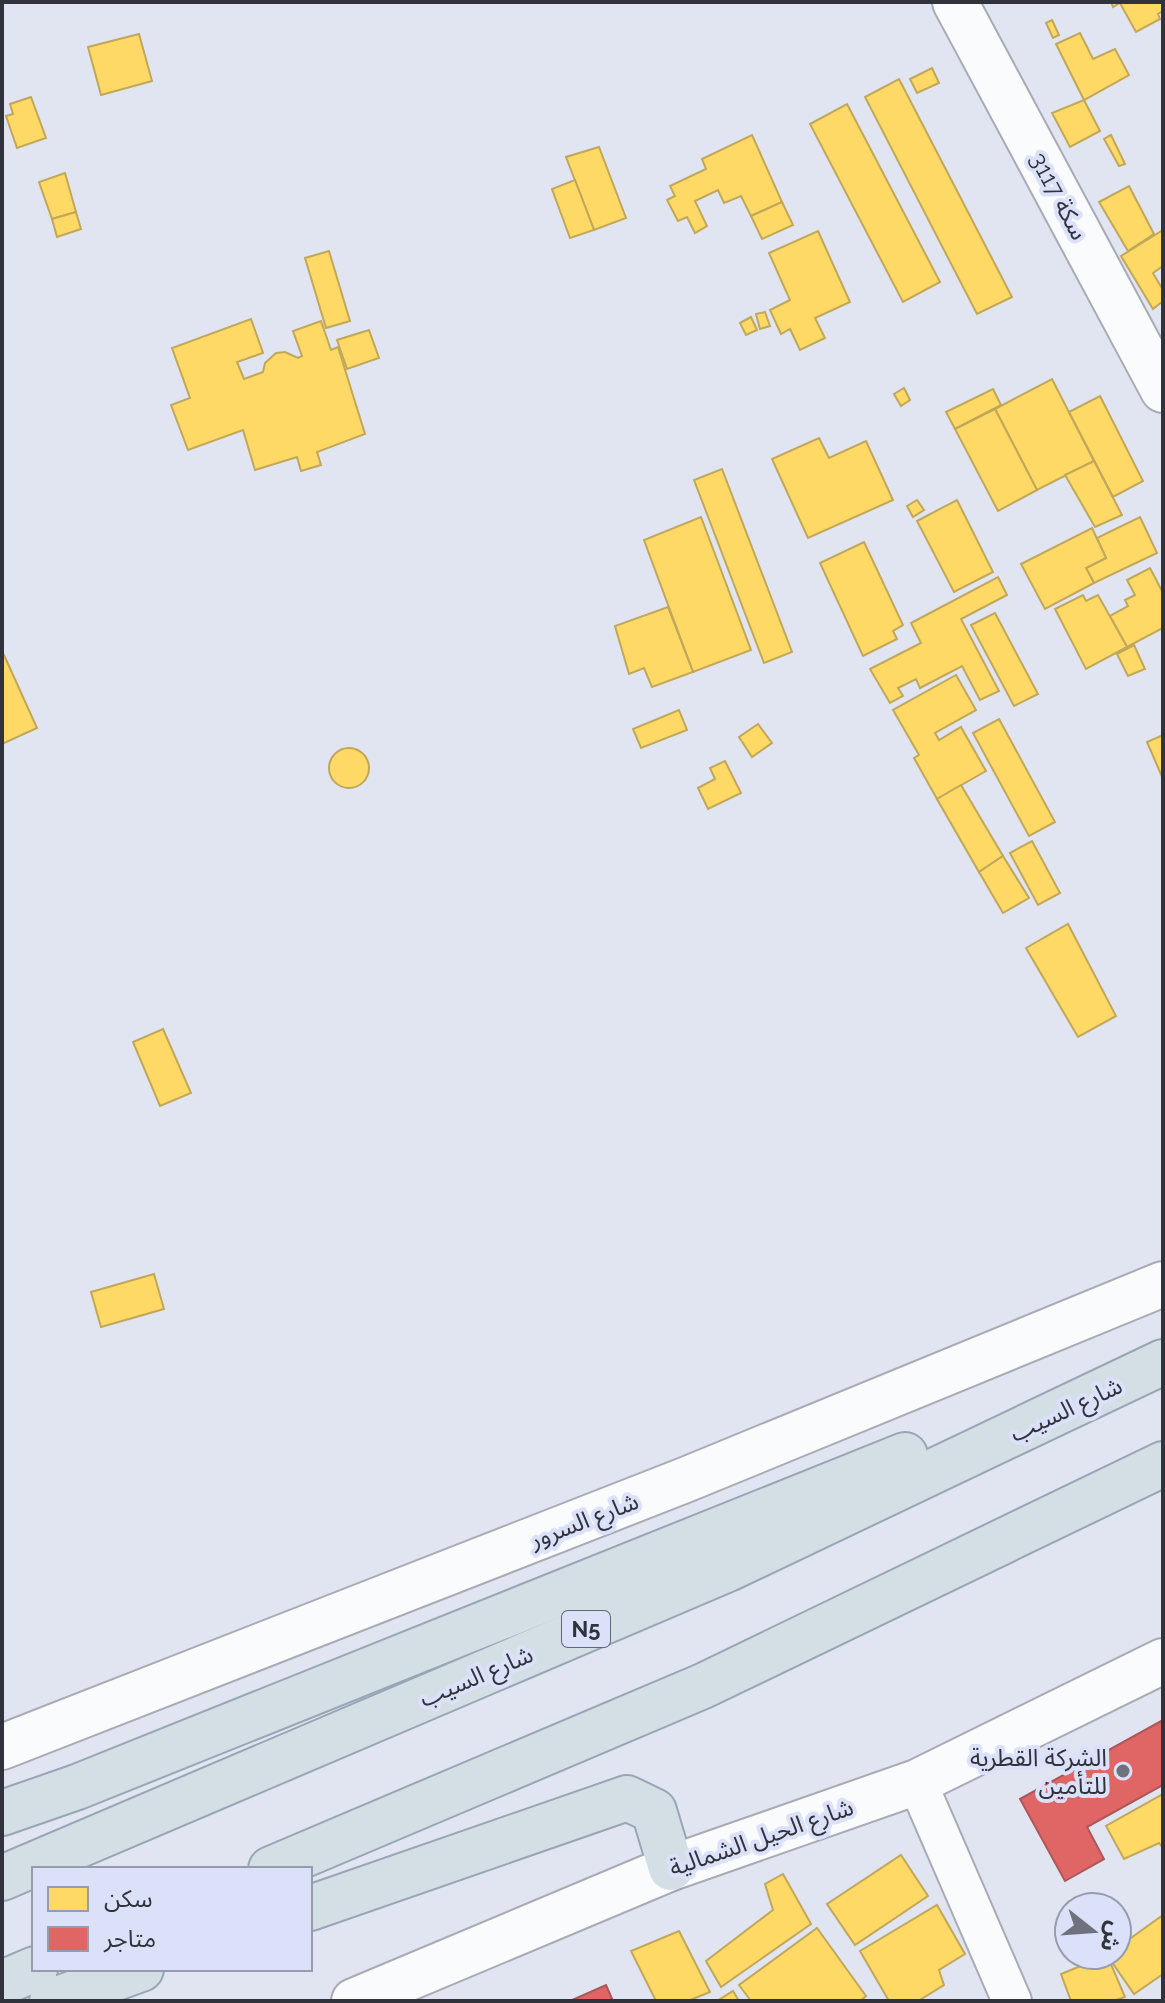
<svg xmlns="http://www.w3.org/2000/svg" width="1165" height="2003" font-family="Raleway,'Noto Sans Arabic',sans-serif">
<style>
.homes{fill:#ffd966;stroke:#c1a759;stroke-width:2}
.shops{fill:#e06666;stroke:#ac5759;stroke-width:2}
.lines{fill:none;stroke-linecap:round;stroke-linejoin:round}
.minor-casing{stroke:#a8abb4;stroke-width:42}
.tertiary-casing{stroke:#a8abb4;stroke-width:48}
.trunk-casing{stroke:#98a5b4;stroke-width:48}
.minor{stroke:#fafbfd;stroke-width:38}
.tertiary{stroke:#fafbfd;stroke-width:44}
.trunk{stroke:#d4dee5;stroke-width:44}
.poi-dot{fill:#6f717c;stroke:#dbe1f8;stroke-width:3}
.labels{text-anchor:middle;dominant-baseline:central;stroke-width:8;stroke-linejoin:round;paint-order:stroke}
.shield{fill:#dbe1f8;stroke:#646774;stroke-width:2}
.shield-label{font-size:22px;font-weight:bold;fill:#31333c}
.street-label{font-size:24px;fill:#31333c;stroke:#dbe1f8}
.poi-label{font-size:24px;fill:#31333c;stroke:#dbe1f8;text-anchor:end}
</style>
<rect width="100%" height="100%" fill="#e1e5f2"/>
<g class="homes">
<path d="M1111 2H1163V11L1158 14 1160 19 1136 32 1120 3 1113 7Z"/>
<path d="M1052 20 1059 35 1053 38 1046 23Z"/>
<path d="M1080 33 1093 59 1115 49 1129 75 1084 100 1056 44Z"/>
<path d="M139 34 152 81 101 95 88 47Z"/>
<path d="M932 68 939 83 917 93 910 79Z"/>
<path d="M899 79 1012 297 977 314 865 97Z"/>
<path d="M31 97 46 138 17 148 6 116 13 114 10 104Z"/>
<path d="M1084 100 1100 131 1070 147 1052 113Z"/>
<path d="M847 104 940 282 903 302 810 124Z"/>
<path d="M752 135 782 202 751 216 741 196 724 203 718 190 695 201 707 226 695 233 687 217 678 221 667 200 675 196 670 186 706 169 702 159Z"/>
<path d="M1111 135 1125 164 1119 166 1104 139Z"/>
<path d="M599 147 626 218 594 230 566 157Z"/>
<path d="M65 173 76 212 52 219 39 182Z"/>
<path d="M575 180 594 230 570 238 552 189Z"/>
<path d="M1129 186 1154 234 1128 251 1099 202Z"/>
<path d="M782 202 793 225 762 239 751 216Z"/>
<path d="M76 212 81 229 57 237 52 219Z"/>
<path d="M1163 230V266L1153 273 1163 290V301L1153 309 1121 256Z"/>
<path d="M818 231 850 302 815 318 825 338 800 350 790 329 781 334 770 310 790 300 769 253Z"/>
<path d="M329 251 350 321 326 328 305 258Z"/>
<path d="M765 312 770 326 760 329 756 314Z"/>
<path d="M751 317 757 330 746 335 740 323Z"/>
<path d="M251 319 263 353 237 362 244 379 263 372 265 363 276 353 285 352 298 358 302 356 293 331 321 321 331 350 338 347 365 434 317 452 321 465 301 471 297 457 255 470 243 430 188 450 171 405 190 398 172 348Z"/>
<path d="M369 330 379 358 347 369 337 340Z"/>
<path d="M1052 379 1094 461 1037 490 995 409Z"/>
<path d="M904 388 910 400 901 406 894 394Z"/>
<path d="M993 389 1001 405 955 429 946 412Z"/>
<path d="M1100 396 1143 481 1113 497 1069 412Z"/>
<path d="M995 409 1037 490 998 511 955 429Z"/>
<path d="M819 438 829 458 866 441 893 500 808 538 772 459Z"/>
<path d="M1094 461 1122 515 1095 527 1065 475Z"/>
<path d="M722 469 792 652 764 663 694 480Z"/>
<path d="M917 500 924 510 913 517 907 506Z"/>
<path d="M957 500 993 572 954 592 917 521Z"/>
<path d="M701 517 751 650 693 672 644 540Z"/>
<path d="M1140 517 1157 553 1094 583 1086 568 1106 558 1097 538Z"/>
<path d="M1092 528 1106 558 1086 568 1094 583 1045 609 1021 564Z"/>
<path d="M864 542 903 625 893 631 897 639 863 656 820 563Z"/>
<path d="M1150 568 1163 593V628L1127 647 1110 616 1128 606 1125 600 1135 595 1127 580Z"/>
<path d="M998 577 1007 595 961 619 999 691 980 700 962 666 920 688 916 679 898 688 903 696 890 703 870 669 921 643 911 623Z"/>
<path d="M1083 595 1086 601 1098 595 1127 647 1086 669 1055 609Z"/>
<path d="M668 607 693 672 652 687 644 668 629 674 615 626Z"/>
<path d="M995 613 1038 694 1014 706 971 625Z"/>
<path d="M1134 645 1145 669 1128 676 1117 654Z"/>
<path d="M4 655 37 728 2 744V656Z"/>
<path d="M956 675 976 710 935 733 939 740 961 727 986 771 937 799 914 758 919 755 893 710Z"/>
<path d="M679 710 687 730 641 748 633 729Z"/>
<path d="M999 719 1055 822 1029 836 973 733Z"/>
<path d="M758 724 772 743 752 757 739 737Z"/>
<path d="M1163 735V779L1147 742Z"/>
<circle cx="349" cy="768" r="20"/>
<path d="M725 761 741 793 708 809 698 788 715 779 710 768Z"/>
<path d="M961 785 1003 856 979 872 937 799Z"/>
<path d="M1032 841 1060 893 1038 905 1010 853Z"/>
<path d="M1003 856 1029 898 1003 913 979 872Z"/>
<path d="M1068 924 1116 1016 1078 1037 1026 948Z"/>
<path d="M163 1029 191 1093 160 1106 133 1042Z"/>
<path d="M154 1274 164 1309 101 1327 91 1292Z"/>
<path d="M1163 1794V1848L1159 1843 1124 1859 1106 1826Z"/>
<path d="M901 1855 928 1896 855 1945 827 1904Z"/>
<path d="M783 1874 811 1924 721 1987 706 1961 773 1910 765 1884Z"/>
<path d="M937 1905 965 1954 939 1970 944 1985 918 2001H889L860 1951Z"/>
<path d="M1163 1915V1974L1134 1994 1107 1955H1117V1948Z"/>
<path d="M817 1928 866 1996 860 2001H751L739 1985Z"/>
<path d="M679 1931 710 1992 688 2001H656L631 1951Z"/>
<path d="M1107 1955 1125 1997 1113 2001H1071L1061 1974Z"/>
<path d="M733 1991 739 2001H717Z"/>
</g>
<g class="shops">
<path d="M1163 1720V1785L1087 1827 1104 1859 1065 1881 1020 1799Z"/>
<path d="M606 1985 613 2001H570Z"/>
</g>
<g class="lines">
<g class="minor-casing">
<path id="minor" d="M917 1782 1012 2001"/>
</g>
<g class="tertiary-casing">
<g id="tertiary">
<path d="M955 2 1163 390"/>
<path d="M2 1747 685 1480 1163 1284"/>
<path d="M354 2001 671 1868 917 1782 1163 1661"/>
</g>
</g>
<g class="trunk-casing">
<g id="trunk">
<path d="M2 1813 77 1787 905 1455"/>
<path d="M271 1869 703 1686 1163 1464"/>
<path d="M2 1878 728 1569 1163 1362"/>
<path d="M310 1908 627 1798 654 1811 671 1868"/>
<path d="M2 1983 35 1969"/>
<path d="M52 2001 141 1969"/>
</g>
</g>
<use href="#minor" class="minor"/>
<use href="#tertiary" class="tertiary"/>
<use href="#trunk" class="trunk"/>
</g>
<circle class="poi-dot" cx="1123" cy="1771" r="8"/>
<g class="labels">
<rect class="shield" x="562" y="1611" width="48" height="36" rx="6"/>
<g class="shield-label">
<text x="586" y="1629">N5</text>
</g>
<g class="street-label">
<text transform="translate(1059 196) rotate(62)">سكة 3117</text>
<text transform="translate(1066 1409) rotate(-25)">شارع السيب</text>
<text transform="translate(584 1520) rotate(-21)">شارع السرور</text>
<text transform="translate(476 1676) rotate(-23)">شارع السيب</text>
<text transform="translate(761 1837) rotate(-19)">شارع الحيل الشمالية</text>
</g>
<g class="poi-label">
<text x="1107" y="1757">الشركة القطرية<tspan x="1107" dy="28">للتأمين</tspan></text>
</g>
</g>
<rect width="1165" height="2003" fill="none" stroke="#31333c" stroke-width="8"/>
<rect x="32" y="1867" width="280" height="104" fill="#dbe1f8" stroke="#979bad" stroke-width="2"/>
<rect x="48" y="1887" width="40" height="24" fill="#ffd966" stroke="#979bad" stroke-width="2"/>
<text x="104" y="1907" font-size="24" fill="#31333c">سكن</text>
<rect x="48" y="1927" width="40" height="24" fill="#e06666" stroke="#979bad" stroke-width="2"/>
<text x="104" y="1947" font-size="24" fill="#31333c">متاجر</text>
<g transform="translate(1093 1931) rotate(107)"><circle r="38" fill="#dbe1f8" stroke="#979bad" stroke-width="2"/>
<path d="M0-6L14 30L0 20L-14 30Z" fill="#6f717c"/>
<text y="-12" font-size="22" font-weight="bold" text-anchor="middle" fill="#31333c">ش</text>
</g>
</svg>
